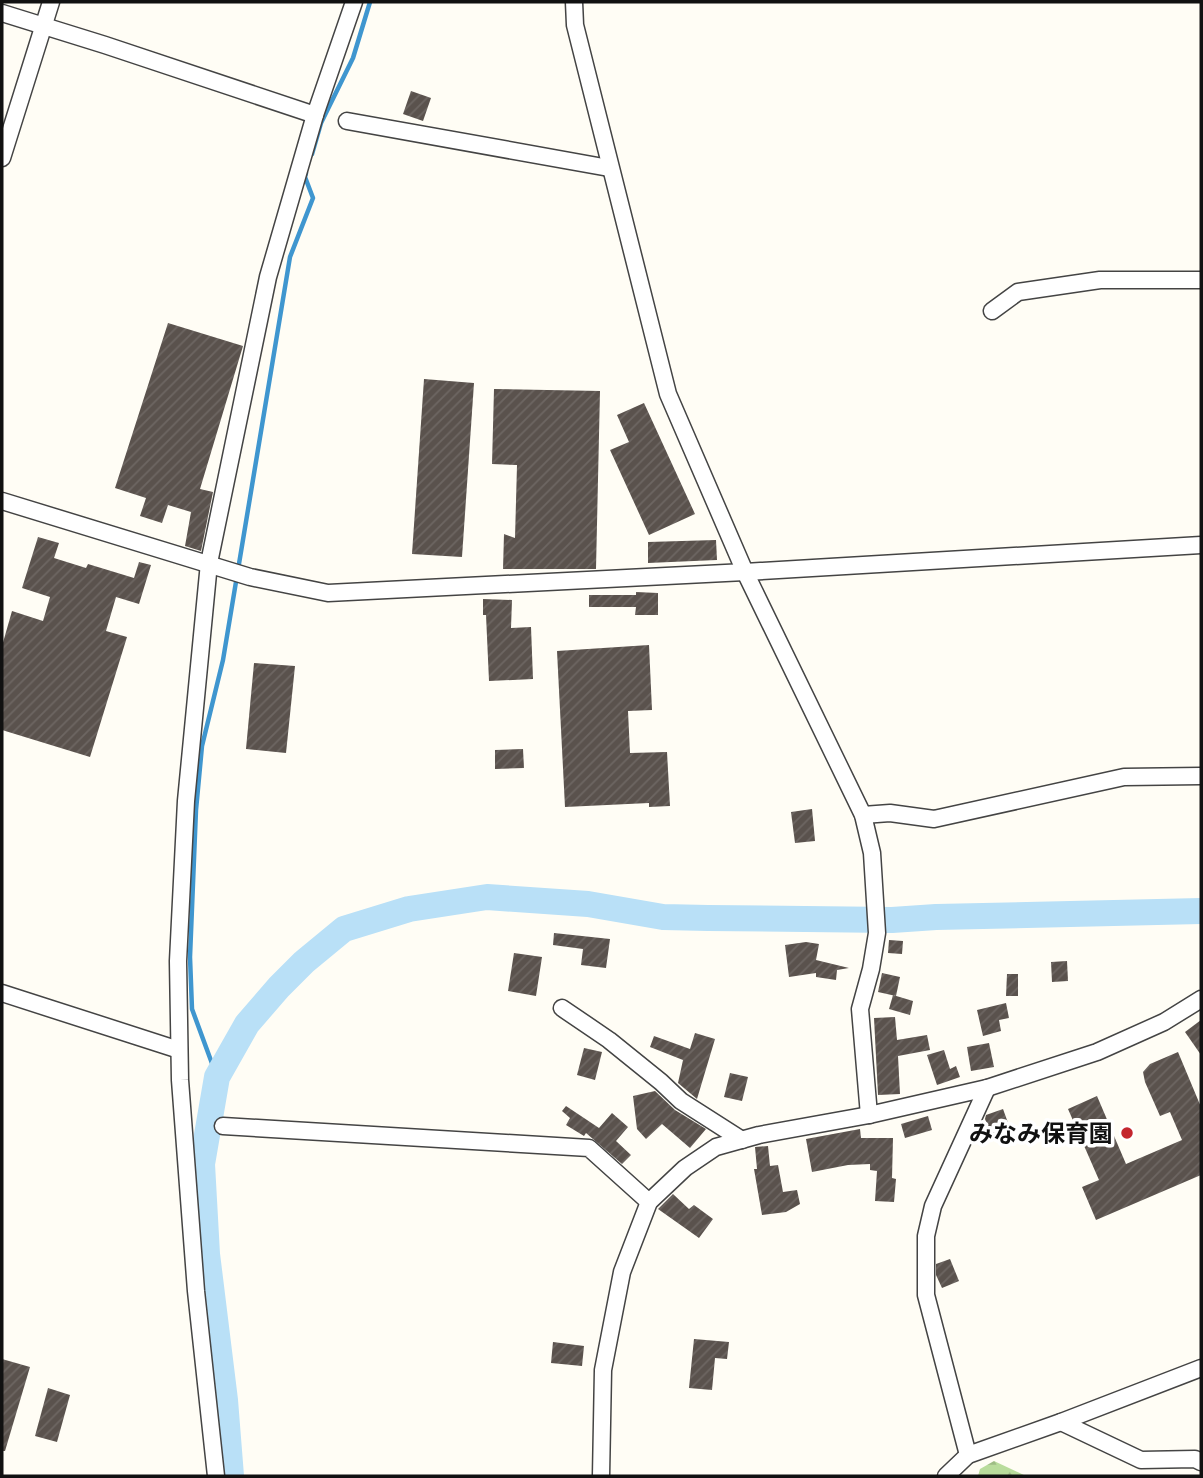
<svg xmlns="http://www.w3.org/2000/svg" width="1203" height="1478" font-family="'IBM Plex Serif','Noto Sans JP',serif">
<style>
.forest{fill:url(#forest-firs)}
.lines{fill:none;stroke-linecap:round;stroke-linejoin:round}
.stream{stroke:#3f96cf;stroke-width:4.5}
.river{stroke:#b9e0f7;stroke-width:26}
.building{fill:url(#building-hatch)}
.minor-casing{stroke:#444;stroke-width:19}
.minor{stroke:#fff;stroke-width:16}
.poi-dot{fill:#c4262e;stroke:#fff;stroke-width:2.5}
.labels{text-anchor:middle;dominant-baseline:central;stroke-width:7;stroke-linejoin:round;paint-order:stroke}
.poi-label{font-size:24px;font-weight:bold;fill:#111;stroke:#fff;text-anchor:end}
</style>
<defs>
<pattern id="forest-firs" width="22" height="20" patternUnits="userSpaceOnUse" patternTransform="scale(1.75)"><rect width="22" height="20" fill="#b9dc9c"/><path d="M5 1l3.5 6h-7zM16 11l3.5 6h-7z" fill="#9ebc85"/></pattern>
<pattern id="building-hatch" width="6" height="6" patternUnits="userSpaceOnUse" patternTransform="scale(1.75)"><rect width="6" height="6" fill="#5a524d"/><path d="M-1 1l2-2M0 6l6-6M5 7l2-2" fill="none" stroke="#6d6662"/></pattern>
</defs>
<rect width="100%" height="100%" fill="#fffdf5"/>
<path class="forest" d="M994 1461 1026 1476H978L980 1469Z"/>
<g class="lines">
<g class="stream">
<path d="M312 154 321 123 353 58 370 2"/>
<path d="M217 1077 192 1009 190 957 196 810 202 746 223 660 290 257 313 198 305 177 306 173"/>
</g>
<path class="river" d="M231 1476 225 1400 207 1254 202 1164 217 1077 247 1024 279 987 304 962 344 929 409 909 487 897 588 904 663 917 708 918 892 920 936 917 1201 911"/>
</g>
<g class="building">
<path d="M411 91 431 98 423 121 403 114Z"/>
<path d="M168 323 243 346 200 489 213 492 201 551 185 546 191 512 168 505 162 523 140 516 146 498 115 488Z"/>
<path d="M424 379 474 383 462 557 412 554Z"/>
<path d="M494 389 600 391 596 569H503L504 534 515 538 517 465 492 464Z"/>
<path d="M644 403 695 514 649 535 610 450 629 442 617 415Z"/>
<path d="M38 537 59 543 54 558 86 568 88 564 134 578 139 562 151 565 139 604 116 597 106 631 127 637 90 757 2 730V646L12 611 43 621 50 597 22 588Z"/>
<path d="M716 540 717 560 648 563V542Z"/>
<path d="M636 592 658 593V615H635L636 607H589V595H636Z"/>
<path d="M483 599 512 600 511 628 531 627 533 679 489 681 486 615H483Z"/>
<path d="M649 645 652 710 628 711 630 753 667 752 670 806 649 807V803L565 807 557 651Z"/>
<path d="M254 663 295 666 286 753 246 749Z"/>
<path d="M523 749 524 768 495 769V750Z"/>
<path d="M812 809 815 841 795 843 791 812Z"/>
<path d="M554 933 610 939 606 968 581 965 583 949 553 945Z"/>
<path d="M889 940 903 941 902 954 888 953Z"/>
<path d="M806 942 819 944 816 960 849 968 837 970 836 980 816 977V973L789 977 785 945Z"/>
<path d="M514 953 542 957 536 996 508 991Z"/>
<path d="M1067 961 1068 981 1052 982 1051 962Z"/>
<path d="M882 973 900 977 896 996 878 992Z"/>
<path d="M1007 974H1018V996H1006Z"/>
<path d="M893 995 913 1001 910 1015 889 1009Z"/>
<path d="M1006 1003 1009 1018 999 1020 1001 1031 983 1036 977 1010Z"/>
<path d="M895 1017 897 1040 927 1035 930 1050 898 1056 900 1094 878 1095 874 1018Z"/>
<path d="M1201 1020V1055L1185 1032Z"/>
<path d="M695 1033 715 1039 697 1099 678 1083 683 1060 650 1047 654 1036 690 1049Z"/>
<path d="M989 1043 994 1067 971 1071 967 1047Z"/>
<path d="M584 1048 602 1052 595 1080 577 1075Z"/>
<path d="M944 1050 950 1069 956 1066 960 1077 937 1085 927 1055Z"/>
<path d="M1178 1052 1201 1107V1175L1096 1220 1082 1187 1099 1180 1068 1109 1097 1096 1126 1164 1182 1140 1170 1112 1160 1116 1145 1082 1143 1072 1150 1064Z"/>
<path d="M730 1073 748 1077 742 1101 724 1097Z"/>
<path d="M655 1091 675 1110 706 1129 690 1148 662 1124 646 1139 637 1129 633 1096Z"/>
<path d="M566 1106 599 1128 612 1113 628 1127 616 1141 631 1155 622 1164 586 1133 584 1136 566 1125 570 1118 562 1111Z"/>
<path d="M1003 1109 1011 1131 992 1138 985 1119 986 1115Z"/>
<path d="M928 1116 932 1130 905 1138 901 1124Z"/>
<path d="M860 1129 861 1138H893L892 1178 896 1179 894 1202 875 1201 877 1171 870 1170V1164L848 1165 812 1172 806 1139Z"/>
<path d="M768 1146 770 1166 778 1165 783 1192 797 1190 800 1204 786 1212 762 1215 754 1169H757L755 1147Z"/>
<path d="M673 1194 689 1209 694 1205 713 1219 699 1238 658 1209Z"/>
<path d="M950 1259 959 1281 942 1288 936 1275V1264Z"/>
<path d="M694 1339 729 1342 727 1359 715 1358 712 1390 689 1388Z"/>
<path d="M553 1342 584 1346 582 1366 551 1363Z"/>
<path d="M2 1359 30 1367 5 1451H2Z"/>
<path d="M48 1388 70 1395 57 1442 35 1436Z"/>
</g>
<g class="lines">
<g class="minor-casing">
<g id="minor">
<path d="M574 2 575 25 668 394 745 572 863 815 872 853 877 933 871 969 860 1009 869 1115"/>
<path d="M2 13 105 45 315 115"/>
<path d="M347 121 609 168"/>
<path d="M2 158 51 2"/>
<path d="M992 311 1018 292 1100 280H1201"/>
<path d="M2 501 250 577 328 593 745 572 1201 545"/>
<path d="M863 815 890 813 934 819 1124 777 1201 776"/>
<path d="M2 993 179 1050"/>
<path d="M562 1008 609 1040 661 1082 681 1101 742 1140"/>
<path d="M223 1126 589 1148 649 1202"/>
<path d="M1061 1422 1141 1460 1195 1459 1201 1462"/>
<path d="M968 1455 926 1295V1236L933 1206 987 1088"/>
<path d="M216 1476 196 1291 180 1080 178 961 186 801 209 563 268 277 315 115 354 2"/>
<path d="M601 1476 603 1370 622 1272 649 1202 685 1168 716 1147 759 1135 869 1115 987 1088 1097 1052 1164 1022 1201 999"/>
<path d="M946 1476 968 1455 1061 1422 1201 1368"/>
</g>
</g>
<use href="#minor" class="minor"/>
</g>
<circle class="poi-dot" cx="1127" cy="1133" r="7"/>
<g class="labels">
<g class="poi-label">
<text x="1113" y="1133">みなみ保育園</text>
</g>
</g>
<rect width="1203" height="1478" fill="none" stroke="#111111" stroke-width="7"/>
</svg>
